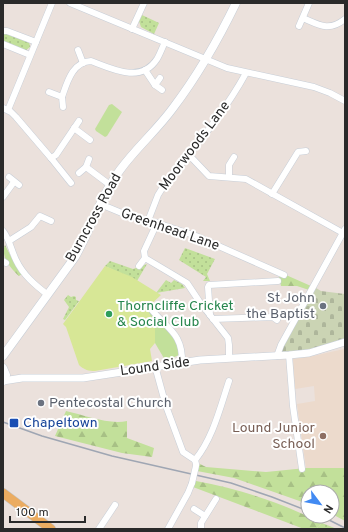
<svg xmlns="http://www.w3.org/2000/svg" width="348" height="532" font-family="Overpass,sans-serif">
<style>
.education{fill:#ecdacc}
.grass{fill:url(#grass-dots)}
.forest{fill:url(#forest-firs)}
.cemetery{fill:url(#cemetery-stones)}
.park{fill:#c2e09a}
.pitch{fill:#d7e796}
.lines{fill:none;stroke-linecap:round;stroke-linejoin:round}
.minor-casing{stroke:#c7ced7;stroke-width:7}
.tertiary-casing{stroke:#c7ced7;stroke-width:8}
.secondary-casing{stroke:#c7ced7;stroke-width:9}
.primary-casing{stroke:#c3c3c3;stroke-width:10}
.minor{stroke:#fff;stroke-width:6}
.tertiary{stroke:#fff;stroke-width:7}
.secondary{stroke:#fff;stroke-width:8}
.primary{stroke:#ebac61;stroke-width:9}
.rail{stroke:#9fa6b3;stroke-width:1.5}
.minor-bridge-casing{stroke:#c7ced7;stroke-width:7;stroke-linecap:butt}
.minor-bridge{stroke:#fff;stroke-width:6}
.worship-dot{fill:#6b7280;stroke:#fff;stroke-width:1.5}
.leisure-dot{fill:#2e9e5b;stroke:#fff;stroke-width:1.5}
.transit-dot{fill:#1a4fb4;stroke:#fff;stroke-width:1.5}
.education-dot{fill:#8d6e63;stroke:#fff;stroke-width:1.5}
.labels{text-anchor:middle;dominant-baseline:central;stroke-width:4;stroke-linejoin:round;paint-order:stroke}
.street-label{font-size:14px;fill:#2a2a2a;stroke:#fff}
.worship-label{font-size:14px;fill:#5b616d;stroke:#fff;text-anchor:end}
.leisure-label{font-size:14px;fill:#27864d;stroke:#fff;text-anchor:start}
.transit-label{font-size:14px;fill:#164399;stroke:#fff;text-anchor:start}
.education-label{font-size:14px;fill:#785e54;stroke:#fff;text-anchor:end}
</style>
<defs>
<pattern id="grass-dots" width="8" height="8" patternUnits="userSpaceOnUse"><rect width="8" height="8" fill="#c2e09a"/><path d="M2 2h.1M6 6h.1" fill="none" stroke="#a7c085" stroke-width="1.8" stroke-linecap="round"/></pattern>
<pattern id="forest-firs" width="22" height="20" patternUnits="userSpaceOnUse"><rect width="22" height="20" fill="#c2e09a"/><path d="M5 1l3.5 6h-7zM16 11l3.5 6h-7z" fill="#a7c085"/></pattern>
<pattern id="cemetery-stones" width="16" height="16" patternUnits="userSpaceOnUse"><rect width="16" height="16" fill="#cbd4b4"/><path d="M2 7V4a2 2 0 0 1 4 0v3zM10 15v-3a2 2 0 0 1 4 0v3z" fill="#aeb69b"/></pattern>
</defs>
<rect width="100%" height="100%" fill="#ebe1dc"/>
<path class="education" d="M344 349 345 370V468H306L297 404 315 401 314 386 295 389 293 359 313 356Z"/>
<g class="grass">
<path d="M142 15 159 23 154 34 141 27 139 21Z"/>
<path d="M4 33 29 42 30 47 25 51 3 42Z"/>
<path d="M185 248 215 259 207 274 210 281H203L206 277 179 260Z"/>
<path d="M110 261 133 269 147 264 137 281 105 266Z"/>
<path d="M166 280 171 283 174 280 182 284 185 288 156 293Z"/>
<path d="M68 295 71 297 74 296 76 297V300L79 301 65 320 63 319 69 307 64 300Z"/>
<path d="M322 523 337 529H316Z"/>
</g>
<g class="forest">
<path d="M5 245 16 266 22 274 19 276C11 269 0 256 5 245Z"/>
<path d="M286 275 311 286 309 290 297 286H281L279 277Z"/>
<path d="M66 411C84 415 109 425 127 421V438L154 448 152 457 122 453 55 436Z"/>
<path d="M200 464 206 467 266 472 306 468H345V521L332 514V492H308V504L234 478 197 471Z"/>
<path d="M196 481C240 489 282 503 322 523L316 529H304L193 487Z"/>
</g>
<path class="cemetery" d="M316 288 321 291 345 294V338L314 349 280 353 282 347Z"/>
<g class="park">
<path d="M112 104 122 112 107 136 105 137 96 131 95 129 109 105Z"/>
<path d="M147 308 171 333 178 345 179 355 170 359 165 360 155 343V328Z"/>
</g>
<path class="pitch" d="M105 266 132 277 161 295 147 308 155 328V343L150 349 152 361 95 371C89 371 84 370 79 365L66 327 63 324Z"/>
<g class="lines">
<g class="minor-casing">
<g id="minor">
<path d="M70 3 227 68 314 87 330 93 345 101"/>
<path d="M303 18C319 25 329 32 345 19"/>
<path d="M299 26 309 3"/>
<path d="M132 29 144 3"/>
<path d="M3 31H7L36 42"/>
<path d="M3 44 30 55"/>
<path d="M78 50 83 63"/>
<path d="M145 70 155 85 162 90"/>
<path d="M155 85 160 78"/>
<path d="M49 92 62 97 63 107"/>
<path d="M62 97C67 83 72 62 91 61 112 69 141 84 157 59 160 54 162 48 165 42"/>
<path d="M3 108 11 112 16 117 51 158 71 183"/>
<path d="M8 110 52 3"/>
<path d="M74 128 90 140"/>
<path d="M189 155 209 176 246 179 343 233"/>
<path d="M51 158 56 155 79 121"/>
<path d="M86 167 110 185"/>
<path d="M79 173 86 167 89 159"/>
<path d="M229 176V165L234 157"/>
<path d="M9 177 19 185"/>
<path d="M272 194 298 152 306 151"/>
<path d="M3 197 14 182"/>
<path d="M100 204 129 216 157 223 196 236 284 275"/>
<path d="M148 221 158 195 163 187C192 150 223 115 246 73"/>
<path d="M157 223 144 251 145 258 187 283 199 301 228 338 229 345V358"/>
<path d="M3 231C10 240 11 250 16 260 23 275 35 285 48 295"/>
<path d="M9 241 31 227 40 216 51 221"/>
<path d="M3 261 6 263"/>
<path d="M139 266 145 258"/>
<path d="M151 309C167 329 183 333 182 363"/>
<path d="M210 315 208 287 209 285 278 281"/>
<path d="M213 319 273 317 277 320"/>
<path d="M289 355 293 406 302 469"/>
<path d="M277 356 281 345 345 229"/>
<path d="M155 366 166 406 183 452 195 460"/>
<path d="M196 464 195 460C213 438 220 408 229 381"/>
<path d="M194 509 205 516"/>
<path d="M99 529 115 505"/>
<path d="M168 529 188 493 192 483"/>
<path d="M201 529V523L216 499"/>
</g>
</g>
<g class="tertiary-casing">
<path id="tertiary" d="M3 381 22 378H83L200 360 289 355 309 353 345 342"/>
</g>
<g class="secondary-casing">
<g id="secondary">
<path d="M3 356 75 257C91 229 100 197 120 170 136 148 157 130 173 108 198 75 218 40 236 3"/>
<path d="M3 368 6 375 3 381"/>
</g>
</g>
<g class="primary-casing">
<path id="primary" d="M3 493 51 529"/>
</g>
<use href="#minor" class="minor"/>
<use href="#tertiary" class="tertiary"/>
<use href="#secondary" class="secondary"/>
<use href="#primary" class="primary"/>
<g class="rail">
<path d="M3 422 42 436 112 456 231 483 272 497 308 511"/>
<path d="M321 516 345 528"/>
</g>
<g class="minor-bridge-casing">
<path id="minor-bridge" d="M192 483 196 466"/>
</g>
<use href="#minor-bridge" class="minor-bridge"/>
</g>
<g class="worship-dot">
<circle cx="323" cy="306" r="4"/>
<circle cx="41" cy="403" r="4"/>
</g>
<circle class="leisure-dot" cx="109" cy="314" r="4"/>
<rect class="transit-dot" x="9" y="418" width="10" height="10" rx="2"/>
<circle class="education-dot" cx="323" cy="436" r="4"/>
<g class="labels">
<g class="street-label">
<text transform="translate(195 146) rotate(-53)">Moorwoods Lane</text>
<text transform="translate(94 218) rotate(-61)">Burncross Road</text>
<text transform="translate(170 230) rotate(19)">Greenhead Lane</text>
<text transform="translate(155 367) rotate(-8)">Lound Side</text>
</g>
<g class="worship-label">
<text x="315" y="298">St John<tspan x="315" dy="16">the Baptist</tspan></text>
<text x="49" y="403" text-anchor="start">Pentecostal Church</text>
</g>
<g class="leisure-label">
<text x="117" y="306">Thorncliffe Cricket<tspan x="117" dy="16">&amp; Social Club</tspan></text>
</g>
<g class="transit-label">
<text x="23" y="423">Chapeltown</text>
</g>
<g class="education-label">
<text x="315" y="428">Lound Junior<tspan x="315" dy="16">School</tspan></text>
</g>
</g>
<rect width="348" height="532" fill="none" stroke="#2a2a2a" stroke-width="8"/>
<g transform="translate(320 504) rotate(122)"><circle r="19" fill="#ffffff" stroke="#aaaaaa"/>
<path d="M0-3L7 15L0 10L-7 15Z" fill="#428af2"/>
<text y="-6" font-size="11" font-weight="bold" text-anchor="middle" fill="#2a2a2a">N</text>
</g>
<path d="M10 516v6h75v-6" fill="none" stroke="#2a2a2a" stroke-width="2"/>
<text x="16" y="516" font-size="12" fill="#2a2a2a" stroke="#ffffff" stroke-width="3" paint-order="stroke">100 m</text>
</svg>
